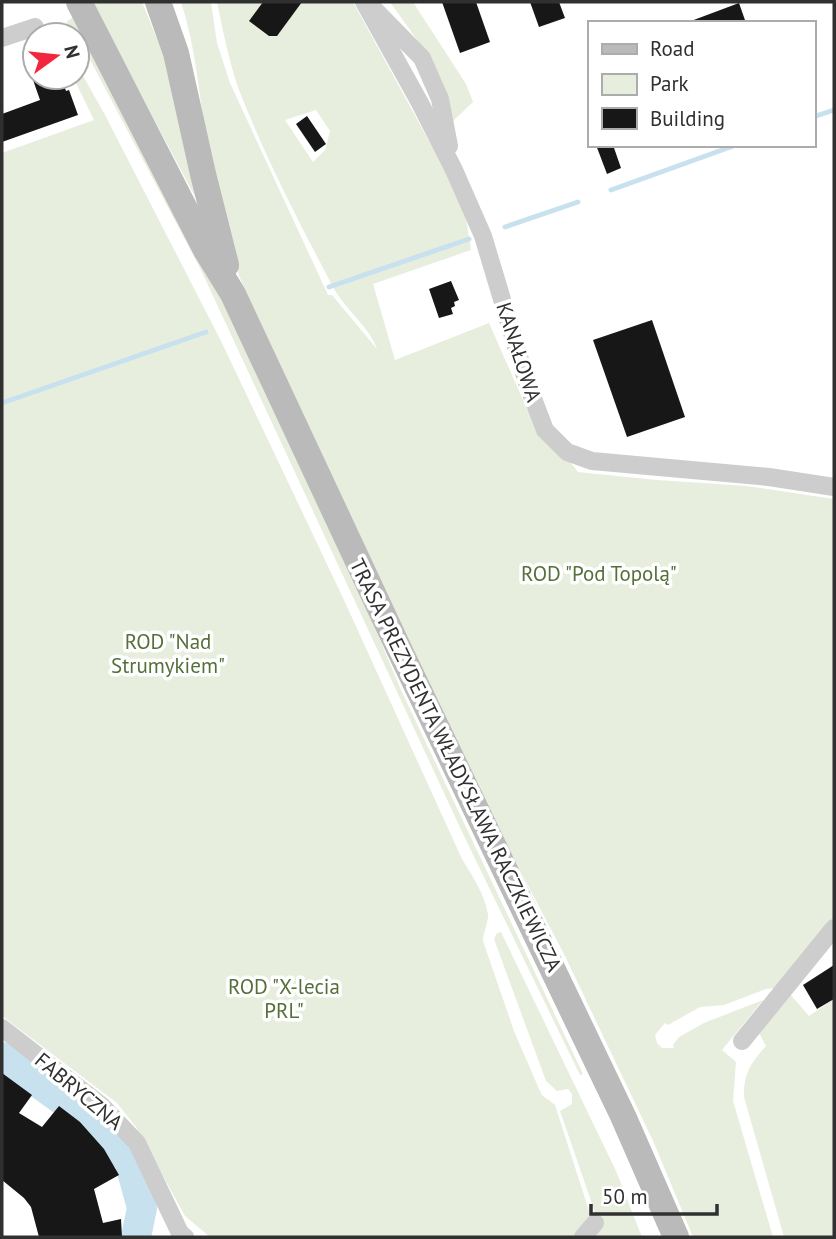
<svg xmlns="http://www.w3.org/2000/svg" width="836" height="1239" font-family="'PT Sans',sans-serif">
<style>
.green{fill:#e7eedd;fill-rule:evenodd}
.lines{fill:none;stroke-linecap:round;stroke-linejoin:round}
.stream{stroke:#c8e1ef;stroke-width:5}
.river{stroke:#c8e1ef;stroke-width:30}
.building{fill:#171717}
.minor{stroke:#cdcdcd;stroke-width:18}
.secondary{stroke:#bababa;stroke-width:26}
.labels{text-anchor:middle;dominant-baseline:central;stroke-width:7;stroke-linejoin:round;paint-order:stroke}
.street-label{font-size:21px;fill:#303030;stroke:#fff}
.park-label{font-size:21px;fill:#556f39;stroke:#fff}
</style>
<rect width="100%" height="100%" fill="#fff"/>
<g class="green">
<path d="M92 2H142L166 61 201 208Z"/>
<path d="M181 2H211L217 43 230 83 328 295H332L377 349C370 328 346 310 334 289 300 224 266 159 239 90 229 62 223 31 217 2H353L464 205 471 250 373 284 395 360 489 323 527 409 578 472 657 480 747 486 834 499V919L797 968 776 988 766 989 724 1005 700 1007 668 1025 665 1023 655 1035 657 1043 662 1048H674L673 1045 679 1037 704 1023 763 1000 722 1050 736 1062 733 1101 773 1237H693L654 1143 565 956 485 804 239 276C224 230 211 182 205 134 199 90 195 45 181 2ZM316 110 330 131 325 150 313 162 285 120Z"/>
<path d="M390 2H413L466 84 473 102 452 122 437 76 415 37Z"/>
<path d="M73 17 221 294 361 595 401 690 583 1074 580 1075 464 836 200 268 77 35 66 22Z"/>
<path d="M77 65 105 115 221 341 344 600 462 859C473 877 484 893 488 914 489 921 483 932 483 941L514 1031 539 1089 542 1095 555 1105 591 1217 578 1237H210L185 1216 136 1127 117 1103 2 1016V153L94 120 73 77H77Z"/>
<path d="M501 932 616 1171 642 1237H588L599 1224 560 1111 572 1104V1094L568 1089 557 1091 546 1081 494 939 497 933Z"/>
<path d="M790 994 809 1016 834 999V1237H784L744 1097C743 1075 751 1062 766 1046L759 1033Z"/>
<path d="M2 1041 112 1126 99 1138 83 1120 2 1067Z"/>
</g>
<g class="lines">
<g class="stream">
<path d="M813 117 834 110"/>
<path d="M611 190 736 145"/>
<path d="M505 227 578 202"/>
<path d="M329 287 469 239"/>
<path d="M2 403 206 332"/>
</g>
<path class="river" d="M2 1057 90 1120 129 1160 142 1208 136 1237"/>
</g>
<g class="building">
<path d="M263 2H302L277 36H269L249 21Z"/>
<path d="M442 2H476L490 42 460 53Z"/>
<path d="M530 2H559L565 18 539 27Z"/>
<path d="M739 3 746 23H691V21Z"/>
<path d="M32 77H61L66 91 69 90 78 115 2 142V114L40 100Z"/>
<path d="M307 116 326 144 315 152 296 124Z"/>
<path d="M596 145H613L621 168 607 174Z"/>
<path d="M451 281 459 300 454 302 455 306 451 308 453 314 439 318 429 289Z"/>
<path d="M652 320 685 417 627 437 593 340Z"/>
<path d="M834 965V999L817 1009 803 985Z"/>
<path d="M2 1073 32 1095 19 1113 42 1127 59 1106 80 1122 104 1149 119 1175 94 1189 103 1223 121 1219 122 1237H39L31 1207 24 1198 2 1180Z"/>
</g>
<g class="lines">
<g class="minor">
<path d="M364 2 420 103 454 170 483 236 527 383 545 430 567 452 592 461 769 477 834 487"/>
<path d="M374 9 422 58 440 99 449 146"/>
<path d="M2 38 35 27"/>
<path d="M2 1028 101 1105 137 1143 180 1233 185 1237"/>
<path d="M742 1041 834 928"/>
<path d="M583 1237 595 1223"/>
</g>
<g class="secondary">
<path d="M79 2 206 250 233 294 399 649 623 1116 676 1237"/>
<path d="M158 2 176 53 203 174 226 265"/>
</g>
</g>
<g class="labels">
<g class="street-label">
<text transform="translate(519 352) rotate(72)">KANAŁOWA</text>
<text transform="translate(456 765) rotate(64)">TRASA PREZYDENTA WŁADYSŁAWA RACZKIEWICZA</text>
<text transform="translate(79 1091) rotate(40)">FABRYCZNA</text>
</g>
<g class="park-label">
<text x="599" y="573">ROD "Pod Topolą"</text>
<text x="168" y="641">ROD "Nad<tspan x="168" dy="24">Strumykiem"</tspan></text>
<text x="284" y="986">ROD "X-lecia<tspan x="284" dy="24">PRL"</tspan></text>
</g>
</g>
<rect width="836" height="1239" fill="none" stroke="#303030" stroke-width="7"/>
<rect x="588" y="21" width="228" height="126" fill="#ffffff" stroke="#acacac" stroke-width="2"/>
<rect x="602" y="44" width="35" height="10" fill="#bababa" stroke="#acacac" stroke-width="2"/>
<text x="650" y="56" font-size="21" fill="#303030">Road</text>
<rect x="602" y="74" width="35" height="21" fill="#e7eedd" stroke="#acacac" stroke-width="2"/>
<text x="650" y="91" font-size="21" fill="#303030">Park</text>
<rect x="602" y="108" width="35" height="21" fill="#171717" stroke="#acacac" stroke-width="2"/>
<text x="650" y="126" font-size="21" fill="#303030">Building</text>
<g transform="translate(56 56) rotate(75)"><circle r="33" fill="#ffffff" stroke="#acacac" stroke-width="2"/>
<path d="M0-5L12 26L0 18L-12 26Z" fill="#f2273e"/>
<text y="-10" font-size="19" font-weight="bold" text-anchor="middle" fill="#303030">N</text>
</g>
<path d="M591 1204v10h126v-10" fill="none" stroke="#303030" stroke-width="3.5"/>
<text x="602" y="1204" font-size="21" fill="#303030" stroke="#ffffff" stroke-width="5" paint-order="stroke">50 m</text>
</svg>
